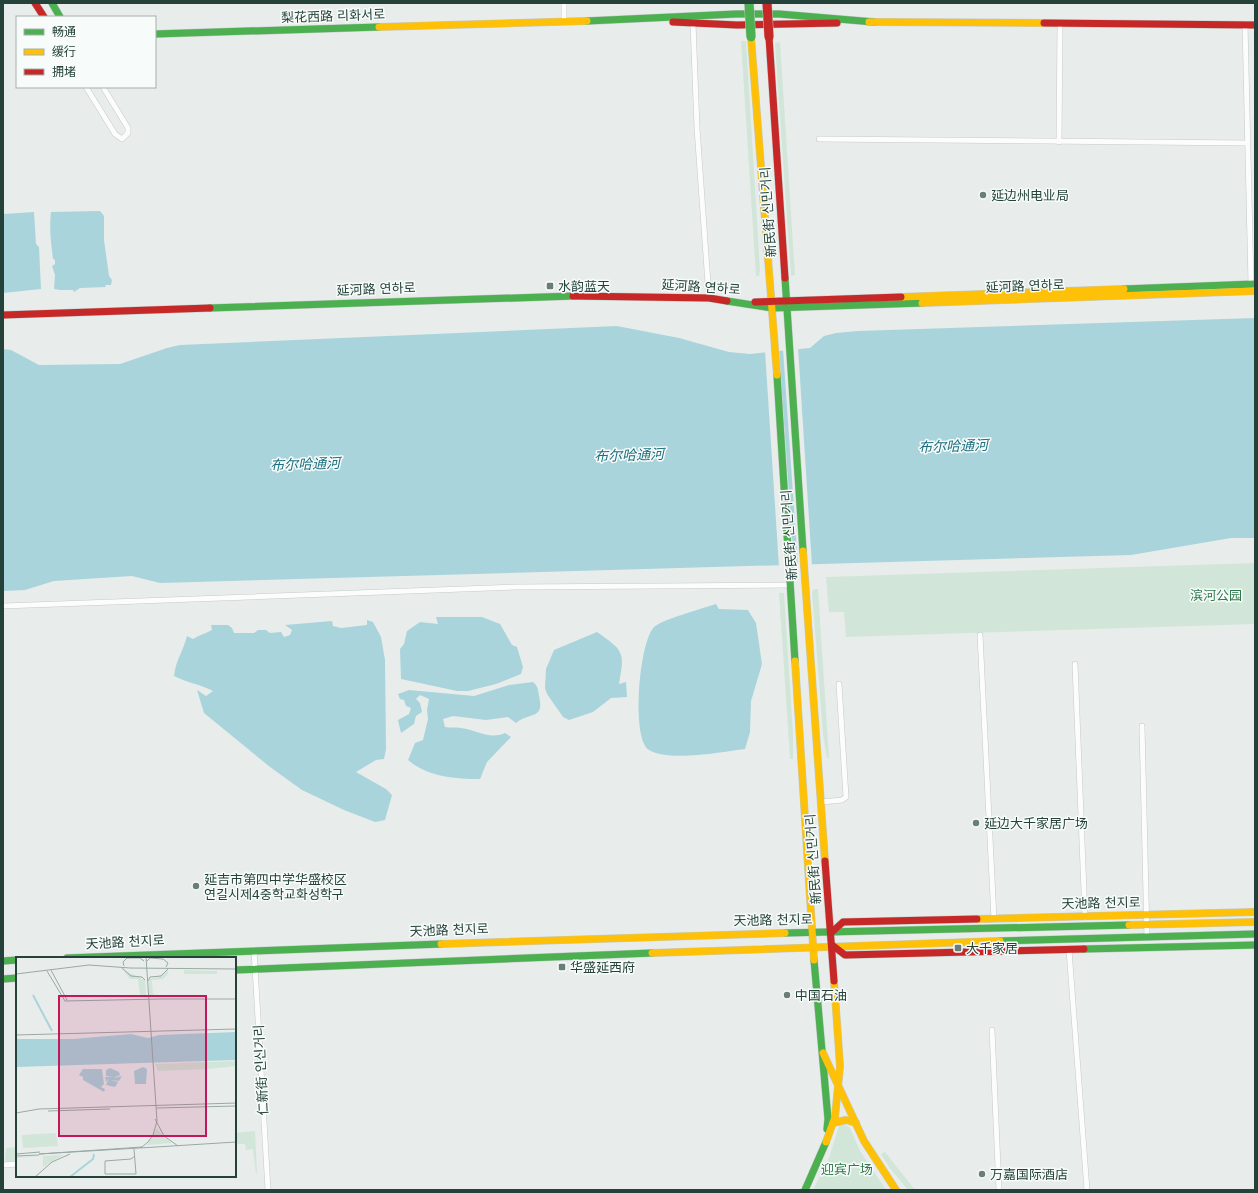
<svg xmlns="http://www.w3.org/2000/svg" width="1258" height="1193" font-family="'DejaVu Sans','Noto Sans SC','Noto Sans KR',sans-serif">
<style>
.green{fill:#d1e6d8}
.water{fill:#a9d4db}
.pier{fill:#e8edeb}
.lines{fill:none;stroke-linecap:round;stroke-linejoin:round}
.street-casing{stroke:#c5cac8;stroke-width:6}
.fast-casing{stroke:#c3cbc8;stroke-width:8}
.slow-casing{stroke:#c3cbc8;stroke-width:8}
.jam-casing{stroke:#c3cbc8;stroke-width:8}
.street{stroke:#fcfcfc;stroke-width:5}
.fast{stroke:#4caf50;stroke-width:7}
.slow{stroke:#ffc107;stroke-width:7}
.jam{stroke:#c62828;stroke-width:7}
.fast-bridge-casing{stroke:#c3ccc9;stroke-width:10;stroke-linecap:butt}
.jam-bridge-casing{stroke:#c3ccc9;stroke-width:10;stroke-linecap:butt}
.fast-bridge{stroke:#4caf50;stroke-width:9}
.jam-bridge{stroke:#c62828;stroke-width:9}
.poi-dot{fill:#697e78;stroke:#f7fbf9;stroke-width:1.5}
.labels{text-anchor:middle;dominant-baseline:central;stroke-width:3;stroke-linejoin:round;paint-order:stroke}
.street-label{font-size:13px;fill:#24423a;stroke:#f7fbf9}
.poi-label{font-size:13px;fill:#24423a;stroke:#f7fbf9;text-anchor:start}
.park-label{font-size:13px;fill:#2d7a4b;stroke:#f7fbf9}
.water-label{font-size:14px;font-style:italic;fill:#1c6f80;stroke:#f7fbf9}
.inset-river{fill:none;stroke:#a9d4db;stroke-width:2}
.inset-road{fill:none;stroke:#9aa9a4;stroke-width:1}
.view{fill:#c2185b;fill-opacity:0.15;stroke:#c2185b;stroke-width:2}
.inset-edge{fill:none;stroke:#24423a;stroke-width:2}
</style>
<rect width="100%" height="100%" fill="#e8edeb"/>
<g class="green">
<path d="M741 41H746L760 270 759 276H756Z"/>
<path d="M780 42 795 275 791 276 775 43Z"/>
<path d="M1255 563V624L846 637 844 612H829L826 577Z"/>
<path d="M814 589H818L829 758H827L823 734 812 592Z"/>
<path d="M779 593H784L793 733V759H790Z"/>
<path d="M844 1124 850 1128 860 1151 886 1190H813L829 1158 839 1126Z"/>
<path d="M255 1131 257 1173 256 1174 253 1149 246 1150 245 1144H235V1133Z"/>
<path d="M17 1147V1161L5 1162 6 1148Z"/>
<path d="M885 1152 915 1190H908L889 1167 881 1154Z"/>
</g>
<g class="water">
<path d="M100 211 104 216V240L109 276 112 280 111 285H105L106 287 80 288 74 292 73 290H60L54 289 55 275 52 266 55 264V260L53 259C51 243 49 228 51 212Z"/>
<path d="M34 212 36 244 39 247 41 289 3 293V214Z"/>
<path d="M1255 318V538H1231L1131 555 160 583 132 576 54 581 25 590 3 591V349L11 350 39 365 120 364 167 348 180 345 617 326 679 338 729 352 750 354 810 348 824 336 836 333 858 331Z"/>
<path d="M716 604 719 609 748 610 756 623 762 664 751 701 750 732 745 749C722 752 669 762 649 750 631 739 639 642 654 627 661 620 704 608 716 604Z"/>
<path d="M436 617H482L500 624 512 645 517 647 523 667 521 674 496 684 468 691H457L401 679 400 649 404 644 407 631 420 622 438 624Z"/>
<path d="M367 620 373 622 381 637 385 660 386 749 384 759 376 760 356 772 386 789 392 795 385 820 375 822 344 810 302 790 270 767 204 713 197 690 206 696 213 691C200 684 187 683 174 676 176 659 183 652 187 636L193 639C199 635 205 634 212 630L211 625H228L232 628 234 633H254L258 630H266L270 633 281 632 284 637 290 635 292 630 285 625 332 621 333 626 341 628 367 625Z"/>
<path d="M597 632C624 651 625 652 619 684L626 682 627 697 611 698 593 712 569 720 563 717 547 694 545 688 546 669 554 650Z"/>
<path d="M533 682C538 686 538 690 539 696 545 720 529 712 516 723L508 717 486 720 453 716 443 719 445 727C450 728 456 727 461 728 477 730 489 740 505 733L511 737 487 762 480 779C455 779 428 777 408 760L415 743 423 740 428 719 427 710 429 699 420 695 416 699 420 703 422 712 416 716 414 724 401 733 398 720 409 714 411 708 406 706 404 700 400 699 398 694 409 690 474 696 509 685Z"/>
</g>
<g class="pier">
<path d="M798 347 812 566H798L783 349Z"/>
<path d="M779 350 794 566 779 567 765 351Z"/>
</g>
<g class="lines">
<g class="street-casing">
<g id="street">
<path d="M564 3V22"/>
<path d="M693 23 697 128 709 298"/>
<path d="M1245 24 1251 284"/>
<path d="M86 87 115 134 122 139 128 133V128L103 87"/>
<path d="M819 139 1248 143"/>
<path d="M1059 142 1060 23"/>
<path d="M3 606 517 587 790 585"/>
<path d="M980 635 994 919"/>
<path d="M1075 664 1085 917"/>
<path d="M1142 726 1147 937"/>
<path d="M822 802 842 800 846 797 839 684"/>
<path d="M254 950 268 1190"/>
<path d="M1069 950 1087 1190"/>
<path d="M992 1030 999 1190"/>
<path d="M3 1165 17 1164"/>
</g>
</g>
<g class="fast-casing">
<g id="fast">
<path d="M52 3 60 17"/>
<path d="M587 21 736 14H779L874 22"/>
<path d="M155 34 379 27"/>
<path d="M785 278 803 551"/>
<path d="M1124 289 1255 284"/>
<path d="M727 301 772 308 922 303"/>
<path d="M210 308 573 296"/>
<path d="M777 375 795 661"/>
<path d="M785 933 1129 925"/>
<path d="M1000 941 1255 934"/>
<path d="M1084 949 1255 945"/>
<path d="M67 958 441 944"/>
<path d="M814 960 828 1119 827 1129"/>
<path d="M3 961 17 960"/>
<path d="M235 970 652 953"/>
<path d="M3 979 17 978"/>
<path d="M805 1190 826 1142"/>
</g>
</g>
<g class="slow-casing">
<g id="slow">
<path d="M869 22 1044 23"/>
<path d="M379 27 587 21"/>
<path d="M751 37 777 375"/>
<path d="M901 297 1124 289"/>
<path d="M922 303 1255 291"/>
<path d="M803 551 825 861"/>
<path d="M795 661 814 960"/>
<path d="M977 919 1255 912"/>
<path d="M1129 925 1255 922"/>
<path d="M441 944 785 933"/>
<path d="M652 953 1000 941"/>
<path d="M823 1053 864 1141 896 1190"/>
<path d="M833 1123 846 1120 856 1123"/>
<path d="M826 1142 835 1117 840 1066 834 981"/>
</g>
</g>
<g class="jam-casing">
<g id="jam">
<path d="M35 3 44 17"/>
<path d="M673 22 737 25 837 23"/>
<path d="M1044 23 1255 25"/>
<path d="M769 37 785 278"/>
<path d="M573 296 709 298 727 301"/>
<path d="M755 302 901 297"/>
<path d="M3 315 210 308"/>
<path d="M825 861 834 981"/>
<path d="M832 932 843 922 977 919"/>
<path d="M832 945 845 955 1084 949"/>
</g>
</g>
<use href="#street" class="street"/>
<use href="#fast" class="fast"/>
<use href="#slow" class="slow"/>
<use href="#jam" class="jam"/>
<g class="fast-bridge-casing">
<path id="fast-bridge" d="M749 3 751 37"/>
</g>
<g class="jam-bridge-casing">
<path id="jam-bridge" d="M767 3 769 37"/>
</g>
<use href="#fast-bridge" class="fast-bridge"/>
<use href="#jam-bridge" class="jam-bridge"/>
</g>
<g class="poi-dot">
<circle cx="983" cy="195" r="4"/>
<rect x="546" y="282" width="8" height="8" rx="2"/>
<circle cx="976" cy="823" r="4"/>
<circle cx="196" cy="886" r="4"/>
<rect x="954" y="944" width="8" height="8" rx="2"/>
<rect x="558" y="963" width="8" height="8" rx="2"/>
<circle cx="787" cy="995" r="4"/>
<circle cx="982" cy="1174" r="4"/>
</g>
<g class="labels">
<g class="street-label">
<text transform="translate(333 16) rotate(-2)">梨花西路 리화서로</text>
<text transform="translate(768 212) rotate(-94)">新民街 신민거리</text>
<text transform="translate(1025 286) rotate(-2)">延河路 연하로</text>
<text transform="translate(701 287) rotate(4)">延河路 연하로</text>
<text transform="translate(376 289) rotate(-2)">延河路 연하로</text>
<text transform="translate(789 535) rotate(-94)">新民街 신민거리</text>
<text transform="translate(813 859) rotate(-94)">新民街 신민거리</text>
<text transform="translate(1101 903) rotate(-1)">天池路 천지로</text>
<text transform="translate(773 920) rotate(-1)">天池路 천지로</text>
<text transform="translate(449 930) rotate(-2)">天池路 천지로</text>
<text transform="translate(125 942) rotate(-3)">天池路 천지로</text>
<text transform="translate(261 1070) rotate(-93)">仁新街 인신거리</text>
</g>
<g class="poi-label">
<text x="991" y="195">延边州电业局</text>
<text x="558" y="286">水韵蓝天</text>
<text x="984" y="823">延边大千家居广场</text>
<text x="204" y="879">延吉市第四中学华盛校区<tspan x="204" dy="15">연길시제4중학교화성학구</tspan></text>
<text x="966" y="948">大千家居</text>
<text x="570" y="967">华盛延西府</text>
<text x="795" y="995">中国石油</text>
<text x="990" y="1174">万嘉国际酒店</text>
</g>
<g class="park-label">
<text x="1216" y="595">滨河公园</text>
<text x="847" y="1169">迎宾广场</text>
</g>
<g class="water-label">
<text transform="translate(953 446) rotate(-2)">布尔哈通河</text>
<text transform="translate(629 455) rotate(-2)">布尔哈通河</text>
<text transform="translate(305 464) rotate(-2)">布尔哈通河</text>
</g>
</g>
<g transform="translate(16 957)">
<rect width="220" height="220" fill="#e8edeb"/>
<path d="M107 13 129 23 130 38 124 39 122 22H114ZM152 13V17L147 22 136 23 137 37 144 39H133V22L142 20ZM168 13 201 14V17H168ZM220 104V109L193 112 142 114 139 107ZM141 171 147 179 156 186 131 188ZM40 176 42 189 7 191 6 178ZM47 198 27 210V199L0 201V200Z" fill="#d1e6d8"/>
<path d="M220 75V103L0 110V82H57L115 77 132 81 143 78ZM127 110 131 112 130 127H119L118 114ZM94 111 103 115 104 118 97 121 106 119 103 124 95 123 102 125 99 130 90 128 93 121 90 125 89 120H96L90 119V113ZM67 112H86L88 127 85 130 89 132 88 135 67 123V120L63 118Z" fill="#a9d4db"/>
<path class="inset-river" d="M17 38 36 74M54 220 77 202 78 197"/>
<path class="inset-road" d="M131 4 134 1 147 2 152 6 150 10M108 9 107 5 111 1H124L128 4M106 11 115 19 126 20 129 23M35 13 51 43M31 14 49 44 145 42M0 17 73 8 114 11 220 12M132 24 134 20 145 19 152 12M145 42H220M0 78 220 72M141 151 220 149M32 154 94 152M0 156 23 152 220 146M139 162 148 179 162 189M126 190 23 197 123 191 126 190 132 185 137 178 141 164 130 0M124 191 220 185M118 192 120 217H89V204L115 202 119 199M0 197 24 195M0 199 23 198M19 220 36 205 54 197"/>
<path class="view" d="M43 39H190V179H43Z"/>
<rect width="220" height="220" class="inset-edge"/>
</g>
<rect width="1258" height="1193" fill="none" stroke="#24423a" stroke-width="8"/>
<rect x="16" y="16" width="140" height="72" fill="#f7fbf9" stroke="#a3b1ad"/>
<rect x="24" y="29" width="20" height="6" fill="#4caf50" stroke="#a3b1ad"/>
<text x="52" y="36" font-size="12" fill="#24423a">畅通</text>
<rect x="24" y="49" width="20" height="6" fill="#ffc107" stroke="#a3b1ad"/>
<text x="52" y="56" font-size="12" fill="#24423a">缓行</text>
<rect x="24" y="69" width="20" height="6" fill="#c62828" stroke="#a3b1ad"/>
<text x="52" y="76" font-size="12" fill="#24423a">拥堵</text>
</svg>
